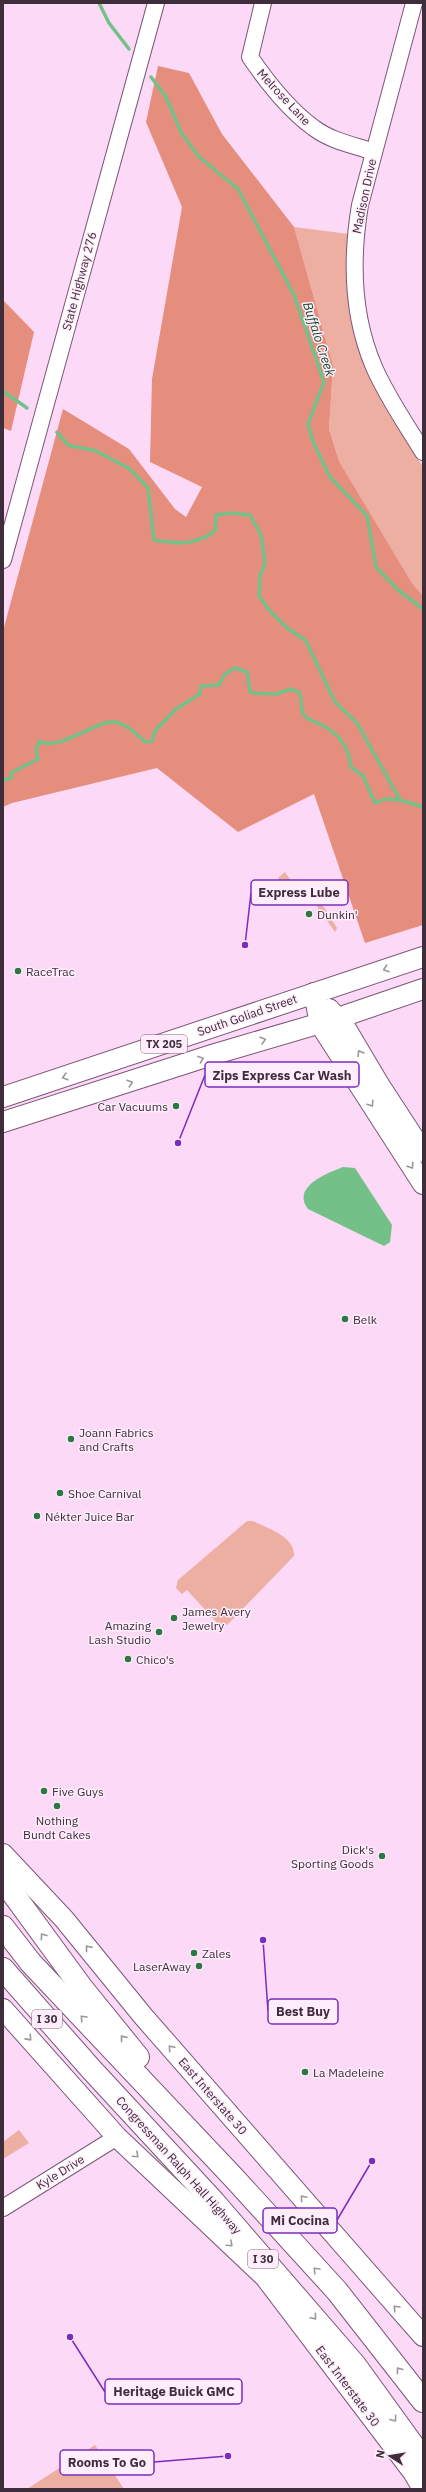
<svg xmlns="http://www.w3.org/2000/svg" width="426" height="2492" font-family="'IBM Plex Sans',sans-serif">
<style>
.green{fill:#edafa2}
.forest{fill:#e68e7d}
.water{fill:#74c089}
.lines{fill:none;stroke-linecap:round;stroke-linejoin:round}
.stream{stroke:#74c089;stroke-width:3.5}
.minor-casing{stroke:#7c5676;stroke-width:18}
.major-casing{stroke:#7c5676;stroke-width:22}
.highway-casing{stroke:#7c5676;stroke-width:24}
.minor{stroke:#fff;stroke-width:16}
.major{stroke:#fff;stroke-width:20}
.highway{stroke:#fff;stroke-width:22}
.oneway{stroke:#9e969d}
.poi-dot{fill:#2b7745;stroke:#ffedfb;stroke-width:1.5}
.labels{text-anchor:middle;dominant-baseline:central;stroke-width:3;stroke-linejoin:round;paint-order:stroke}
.shield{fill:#ffedfb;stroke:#786775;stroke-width:1}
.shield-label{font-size:11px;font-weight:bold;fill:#3e2d3b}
.street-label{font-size:12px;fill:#3e2d3b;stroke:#ffedfb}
.poi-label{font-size:12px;fill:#3e2d3b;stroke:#ffedfb;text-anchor:start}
.water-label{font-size:13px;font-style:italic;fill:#134c28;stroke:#ffedfb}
.leader{fill:none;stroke:#7b2cbf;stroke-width:1.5}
.callout-dot{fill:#7b2cbf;stroke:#ffedfb;stroke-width:1.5}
.callout{fill:#ffedfb;stroke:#7b2cbf;stroke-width:1.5}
.callout-label{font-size:13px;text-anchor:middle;font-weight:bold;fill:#3e2d3b}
</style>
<rect width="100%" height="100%" fill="#fcd9f6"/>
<g class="green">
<path d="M294 227 349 234 347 272 349 306 369 374 389 413 423 467V596L412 583 339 461 329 429 333 365Z"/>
<path d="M285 872 298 891 285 900 277 885 279 877Z"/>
<path d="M322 904 337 928 335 932 316 905Z"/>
<path d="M247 1521H253C268 1529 295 1536 294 1556L227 1625 225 1624 221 1627 187 1590 182 1594 176 1588 178 1580Z"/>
<path d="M19 2130 29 2143 3 2159V2142Z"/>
<path d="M95 2445 124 2489H27Z"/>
</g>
<g class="forest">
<path d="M158 66 189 73 222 134 294 227 333 365 329 429 339 461 412 583 423 596V925L365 943 314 794 238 832 157 768 12 803 3 807V631L63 409 129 449 175 509 186 517 202 487 150 462 152 379 182 207 146 122Z"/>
<path d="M3 300 34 332 11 431 3 428Z"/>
</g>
<path class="water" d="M343 1167 355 1168 392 1225 390 1242 384 1246 308 1209C291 1187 327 1173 343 1167Z"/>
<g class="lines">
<g class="stream">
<path d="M99 3 109 23 129 49"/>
<path d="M151 77 166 97 181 132 198 156 238 189 294 295 324 382 308 424 313 442 330 477 367 516 376 567 398 590 423 609"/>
<path d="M3 391 27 408"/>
<path d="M57 432 68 445 96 451 130 469 148 488 154 540C179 544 193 546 215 531L216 515 232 513 250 515 261 535 265 563 260 576 259 596 269 610 286 627 306 641 335 702 357 723 400 800 423 807"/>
<path d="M3 780 11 778V773L38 759 36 749 40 741C57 753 100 718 116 722 128 725 136 734 145 742L152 741 155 731 176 709 200 694 201 686 219 685 225 674 235 668 247 672 250 692 252 693 277 694 290 689 299 692C303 699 299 709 304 715 307 719 315 722 320 724 339 733 349 747 351 767L363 776 375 803 385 799 400 800"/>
</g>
<g class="minor-casing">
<g id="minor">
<path d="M263 3 250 57C267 82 289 110 314 128 331 141 354 145 374 152"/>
<path d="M414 3 360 205C351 259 352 316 374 367 387 397 406 424 423 452"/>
<path d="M3 560 156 3"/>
<path d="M3 2208 117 2137"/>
</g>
</g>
<g class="major-casing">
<g id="major">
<path d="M314 993 320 1024 423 1184"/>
<path d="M329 1009 345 1027 380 1086 423 1152"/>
<path d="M3 1097 423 957"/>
<path d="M3 1122 215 1054 338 1018 423 989"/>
<path d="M3 1854 64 1919 143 2016 423 2336"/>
<path d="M3 2009 117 2137 265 2277 413 2472 423 2489"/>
</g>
</g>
<g class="highway-casing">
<g id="highway">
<path d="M3 1880 82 1988 138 2057"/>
<path d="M3 1927 31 1963 234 2178 337 2291 423 2401"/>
<path d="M3 1969 91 2069 214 2202 355 2365 423 2459"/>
</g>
</g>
<use href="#minor" class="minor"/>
<use href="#major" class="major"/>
<use href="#highway" class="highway"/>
</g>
<defs><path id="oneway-chevron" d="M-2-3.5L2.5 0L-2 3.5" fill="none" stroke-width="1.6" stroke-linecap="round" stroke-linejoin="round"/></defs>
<g class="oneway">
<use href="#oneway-chevron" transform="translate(386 969) rotate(162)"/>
<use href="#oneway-chevron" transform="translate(263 1040) rotate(-16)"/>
<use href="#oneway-chevron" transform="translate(360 1053) rotate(-121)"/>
<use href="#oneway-chevron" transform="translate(201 1059) rotate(-20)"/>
<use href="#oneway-chevron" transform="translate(65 1077) rotate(164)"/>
<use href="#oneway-chevron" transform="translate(130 1083) rotate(-18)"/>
<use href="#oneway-chevron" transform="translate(371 1104) rotate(57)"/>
<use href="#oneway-chevron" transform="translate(411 1166) rotate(57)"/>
<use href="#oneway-chevron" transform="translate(43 1936) rotate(-126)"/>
<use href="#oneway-chevron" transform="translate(88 1948) rotate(-129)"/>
<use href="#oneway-chevron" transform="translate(83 2018) rotate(-133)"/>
<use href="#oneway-chevron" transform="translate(29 2038) rotate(48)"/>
<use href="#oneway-chevron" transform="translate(123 2038) rotate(-129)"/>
<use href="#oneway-chevron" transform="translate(171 2048) rotate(-131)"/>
<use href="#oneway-chevron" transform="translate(136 2155) rotate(43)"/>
<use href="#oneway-chevron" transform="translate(303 2198) rotate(-131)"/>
<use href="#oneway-chevron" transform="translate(230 2244) rotate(43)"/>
<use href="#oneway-chevron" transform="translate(316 2270) rotate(-133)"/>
<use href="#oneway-chevron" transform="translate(396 2308) rotate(-133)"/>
<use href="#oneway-chevron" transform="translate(314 2317) rotate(49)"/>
<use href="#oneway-chevron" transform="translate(399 2370) rotate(-128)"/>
<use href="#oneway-chevron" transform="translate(394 2419) rotate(54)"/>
</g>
<g class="poi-dot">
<circle cx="309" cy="914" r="4"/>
<circle cx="18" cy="971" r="4"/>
<circle cx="176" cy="1106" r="4"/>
<circle cx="345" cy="1319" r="4"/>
<circle cx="71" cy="1439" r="4"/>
<circle cx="60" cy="1493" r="4"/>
<circle cx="37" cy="1516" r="4"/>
<circle cx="174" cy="1618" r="4"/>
<circle cx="159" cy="1632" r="4"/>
<circle cx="128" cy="1659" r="4"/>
<circle cx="44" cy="1791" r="4"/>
<circle cx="57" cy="1806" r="4"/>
<circle cx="382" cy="1856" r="4"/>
<circle cx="194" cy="1953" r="4"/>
<circle cx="199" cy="1966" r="4"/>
<circle cx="305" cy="2072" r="4"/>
</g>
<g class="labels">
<g class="shield">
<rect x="141" y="1035" width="46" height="18" rx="3"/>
<rect x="32" y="2010" width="30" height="18" rx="3"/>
<rect x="248" y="2250" width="30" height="18" rx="3"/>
</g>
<g class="shield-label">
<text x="164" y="1044">TX 205</text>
<text x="47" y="2019">I 30</text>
<text x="263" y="2259">I 30</text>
</g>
<g class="street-label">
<text transform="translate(284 97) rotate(47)">Melrose Lane</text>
<text transform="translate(364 196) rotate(-78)">Madison Drive</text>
<text transform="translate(79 281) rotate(-75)">State Highway 276</text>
<text transform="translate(247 1015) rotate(-19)">South Goliad Street</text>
<text transform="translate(213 2096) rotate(49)">East Interstate 30</text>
<text transform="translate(179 2165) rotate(48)">Congressman Ralph Hall Highway</text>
<text transform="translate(60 2172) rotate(-32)">Kyle Drive</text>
<text transform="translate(348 2386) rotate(53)">East Interstate 30</text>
</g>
<g class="poi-label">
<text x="317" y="914">Dunkin'</text>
<text x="26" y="971">RaceTrac</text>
<text x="168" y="1106" text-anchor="end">Car Vacuums</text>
<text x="353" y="1319">Belk</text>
<text x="79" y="1432">Joann Fabrics<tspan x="79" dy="14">and Crafts</tspan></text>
<text x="68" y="1493">Shoe Carnival</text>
<text x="45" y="1516">Nékter Juice Bar</text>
<text x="182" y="1611">James Avery<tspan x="182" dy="14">Jewelry</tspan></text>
<text x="151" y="1625" text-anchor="end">Amazing<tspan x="151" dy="14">Lash Studio</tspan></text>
<text x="136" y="1659">Chico's</text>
<text x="52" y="1791">Five Guys</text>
<text x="57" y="1820" text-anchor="middle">Nothing<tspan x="57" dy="14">Bundt Cakes</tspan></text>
<text x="374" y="1849" text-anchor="end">Dick's<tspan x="374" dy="14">Sporting Goods</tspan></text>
<text x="202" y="1953">Zales</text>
<text x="191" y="1966" text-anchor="end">LaserAway</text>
<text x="313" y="2072">La Madeleine</text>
</g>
<g class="water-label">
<text transform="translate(319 339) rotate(72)">Buffalo Creek</text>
</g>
</g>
<path class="leader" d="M245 945L251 893M178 1143L205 1075M263 1940L268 2011M372 2161L337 2220M70 2337L105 2392M228 2456L154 2462"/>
<g class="callout-dot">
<circle cx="245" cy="945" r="4"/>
<circle cx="178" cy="1143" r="4"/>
<circle cx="263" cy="1940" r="4"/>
<circle cx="372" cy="2161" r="4"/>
<circle cx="70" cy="2337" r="4"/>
<circle cx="228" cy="2456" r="4"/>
</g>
<g class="callout">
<rect x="251" y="880" width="97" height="25" rx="4"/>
<rect x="205" y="1062" width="154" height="25" rx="4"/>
<rect x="268" y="1999" width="70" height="25" rx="4"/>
<rect x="263" y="2208" width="74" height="25" rx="4"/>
<rect x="105" y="2379" width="137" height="25" rx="4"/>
<rect x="60" y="2450" width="94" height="25" rx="4"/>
</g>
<g class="callout-label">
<text x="299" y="897">Express Lube</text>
<text x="282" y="1080">Zips Express Car Wash</text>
<text x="303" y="2016">Best Buy</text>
<text x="300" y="2225">Mi Cocina</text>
<text x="174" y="2396">Heritage Buick GMC</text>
<text x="107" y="2467">Rooms To Go</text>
</g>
<rect width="426" height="2492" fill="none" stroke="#3e2d3b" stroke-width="8"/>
<g transform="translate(390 2456) rotate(282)" stroke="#ffedfb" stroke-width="3" paint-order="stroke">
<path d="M0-3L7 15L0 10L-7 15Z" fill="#3e2d3b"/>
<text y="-6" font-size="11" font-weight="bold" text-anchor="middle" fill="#3e2d3b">N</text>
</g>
</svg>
